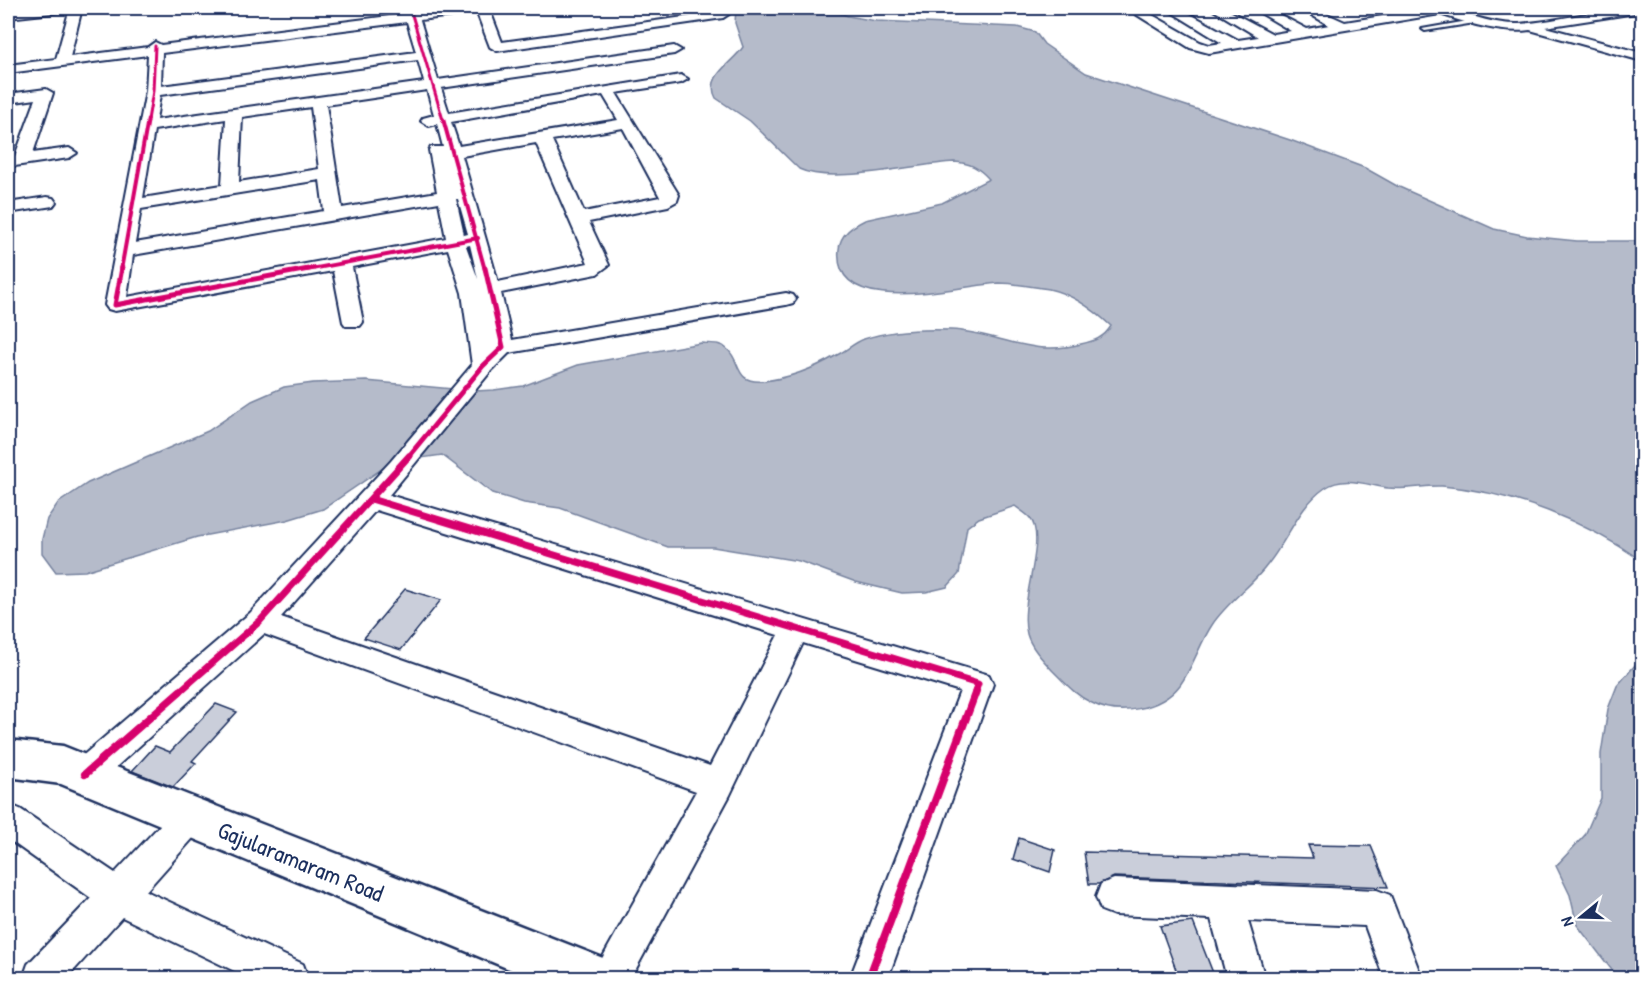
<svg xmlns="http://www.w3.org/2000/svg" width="1650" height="986" font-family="'Patrick Hand',sans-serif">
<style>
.water{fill:#b5bbca;stroke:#77839f;stroke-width:1.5}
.building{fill:#caceda;stroke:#1b2f5e;stroke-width:1.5}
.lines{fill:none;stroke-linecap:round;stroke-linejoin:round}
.lane-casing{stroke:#1b2f5e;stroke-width:4}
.street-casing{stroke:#1b2f5e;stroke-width:4}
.secondary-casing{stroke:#1b2f5e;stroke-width:5}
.lane{fill:#fff;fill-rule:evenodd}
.street{fill:#fff;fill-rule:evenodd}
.secondary{fill:#fff;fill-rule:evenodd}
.cycleway-far4-casing{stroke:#fff;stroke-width:5}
.cycleway-far3-casing{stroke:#fff;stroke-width:6}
.cycleway-far2-casing{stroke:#fff;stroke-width:8}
.cycleway-far1-casing{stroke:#fff;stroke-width:10}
.cycleway-casing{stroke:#fff;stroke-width:12}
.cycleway-far4{stroke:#d6006c;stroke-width:3}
.cycleway-far3{stroke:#d6006c;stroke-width:4}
.cycleway-far2{stroke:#d6006c;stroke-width:5}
.cycleway-far1{stroke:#d6006c;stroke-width:7}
.cycleway{stroke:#d6006c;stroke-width:8}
.labels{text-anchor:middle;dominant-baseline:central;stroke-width:4.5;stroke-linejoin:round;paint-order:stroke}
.near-street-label{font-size:24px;fill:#1b2f5e;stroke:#fff}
</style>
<rect width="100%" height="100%" fill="#fff"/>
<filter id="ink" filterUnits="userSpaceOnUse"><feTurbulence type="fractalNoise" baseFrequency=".0167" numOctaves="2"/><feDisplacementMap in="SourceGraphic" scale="12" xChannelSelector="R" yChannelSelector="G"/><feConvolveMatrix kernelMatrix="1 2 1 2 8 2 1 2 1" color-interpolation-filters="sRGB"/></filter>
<g filter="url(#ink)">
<g class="water">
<path d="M736 8H825L848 16 876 21 1017 27 1035 32 1044 44 1086 73 1290 140 1365 168 1397 186 1494 229 1527 236 1577 241H1642V561C1585 521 1513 492 1442 486 1424 485 1406 490 1388 488 1367 485 1344 475 1325 488 1299 506 1288 539 1268 564 1252 586 1227 602 1212 625 1200 643 1193 667 1180 685 1161 710 1118 717 1092 703 1076 696 1065 683 1053 671 1043 660 1031 648 1027 634 1018 601 1048 539 1030 518 1026 513 1020 510 1015 506L979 518 967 527 959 574 947 587 926 592 902 593 856 582 799 561 713 547H668L560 508 524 503 492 493 442 455 392 462 323 509 287 520 197 537 85 571 56 572 42 553V539L47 519 58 503 88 483 208 431 252 401 284 387 313 383 366 381 475 391 494 390 523 386 578 365 701 343C710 344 720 342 727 349 742 361 733 384 764 381 790 378 815 368 837 355 847 350 854 343 864 339 890 330 924 329 951 330 997 332 1031 358 1081 344 1094 341 1104 338 1111 326 1093 309 1072 294 1049 289 1032 287 1015 283 999 283 961 285 831 321 839 249 840 234 853 226 865 220L942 203 989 179C978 167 970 163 954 162 915 164 832 185 799 169L750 121 716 98C704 76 733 63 743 47L735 23Z"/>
<path d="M1642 657V978H1618L1577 925 1570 895 1556 866 1585 835 1601 798V754L1608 709 1617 686Z"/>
</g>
<g class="building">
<path d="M405 589 441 600 401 650 364 638Z"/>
<path d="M216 704 237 712 192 761 196 763 173 787 132 771 155 746 170 752Z"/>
<path d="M1019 838 1055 850 1050 872 1013 859Z"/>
<path d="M1308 845 1371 846 1388 887 1114 877 1099 884H1089L1084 852 1313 858Z"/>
<path d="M1193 922 1215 978H1179L1160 926Z"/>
</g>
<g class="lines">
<g class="lane-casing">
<path id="lane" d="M1479 19 1481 22 1425 31 1422 29Z"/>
</g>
<g class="street-casing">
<g id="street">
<path d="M32 8H68L62 12 8 18V10Z"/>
<path d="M70 8H82L70 57 148 47 155 42 161 45 405 14 404 8H416L418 13 457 8H489L502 42 728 11 729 14 723 18 497 51 490 47 477 13 420 20 438 80 674 46 681 50 674 54 441 88 449 113 681 75 688 79 681 83 616 93 679 195 677 201 668 206 589 222 609 265 597 274 501 293 512 340 786 293 793 295 796 299 793 303 786 305 509 353 491 371 389 495 989 675 993 684 888 978H850L960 691 803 643 730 795 631 978H591L696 791 264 634 97 784 85 789 73 784 69 774 73 764 250 613 391 461 472 365 462 293 448 249 352 267 363 322 360 326H346L343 322 333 271 115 311 108 309 105 305 146 91 148 55 8 73V65L56 59ZM407 22 416 52 161 86 162 53ZM418 60 424 82 156 120 160 95ZM427 90 434 115 423 118 421 121 429 126 437 124 443 147H431L429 150 437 192 342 208 326 105ZM603 95 618 120 459 146 451 122ZM311 107 319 169 239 182 242 117ZM226 119 222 185 143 198 154 130ZM623 128 660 197 584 212 552 140ZM536 143 588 263 498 282 462 156ZM320 180 324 211 135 243 141 209ZM456 199H458L468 234 464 235ZM439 202 446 238 127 297 133 255ZM470 245 478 279 466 246ZM376 510 778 635 710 766 281 617Z"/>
<path d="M1126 8H1140L1200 42 1209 45 1222 43 1165 8H1179L1238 40 1258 37 1210 8H1224L1273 34 1291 31 1252 8H1267L1307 29 1329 25 1299 8H1314L1345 22 1433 8H1459L1456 11C1474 17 1500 25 1519 24 1561 21 1601 8 1642 8V12L1545 27 1642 53V61L1530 30C1501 34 1467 23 1440 14L1209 53 1190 48Z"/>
<path d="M46 89 53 93 33 153 69 148 77 153 69 158 8 167V157L15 156 36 99 8 103V94Z"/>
<path d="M47 197 53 198 56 202 53 206 8 213V203Z"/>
<path d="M190 801 202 806 207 817 202 828 146 891 303 964 308 978H249L122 917 67 978H23L28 964 91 898 8 839V804L20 809 115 873 178 806Z"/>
<path d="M1114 879 1377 890 1390 895 1422 978H1384L1365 926 1248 921 1265 978H1227L1211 919 1114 915 1101 910 1096 897 1101 884Z"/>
</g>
</g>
<g class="secondary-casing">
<path id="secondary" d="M8 740 63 746 78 752 608 960 615 978H531L61 784 8 777Z"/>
</g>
<use href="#lane" class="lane"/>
<use href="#street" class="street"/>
<use href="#secondary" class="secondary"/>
<g class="cycleway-far4-casing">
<g id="cycleway-far4">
<path d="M410 8 443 120"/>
<path d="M148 120 153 91 155 46"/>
</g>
</g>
<g class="cycleway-far3-casing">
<g id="cycleway-far3">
<path d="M443 119 485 270"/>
<path d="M121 270 148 119"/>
<path d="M306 270 478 238"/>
</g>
</g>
<g class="cycleway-far2-casing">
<g id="cycleway-far2">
<path d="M122 268 115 305 314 268"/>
<path d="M408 457 483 366 503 347 485 268"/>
</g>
</g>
<g class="cycleway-far1-casing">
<g id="cycleway-far1">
<path d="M371 499 978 684 975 692"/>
<path d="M179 692 260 621 409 456"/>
</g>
</g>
<g class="cycleway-casing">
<g id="cycleway">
<path d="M85 774 180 691"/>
<path d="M869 978 976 691"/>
</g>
</g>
<use href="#cycleway-far4" class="cycleway-far4"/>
<use href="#cycleway-far3" class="cycleway-far3"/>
<use href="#cycleway-far2" class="cycleway-far2"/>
<use href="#cycleway-far1" class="cycleway-far1"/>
<use href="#cycleway" class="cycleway"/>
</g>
</g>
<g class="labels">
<g class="near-street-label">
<text transform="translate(301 861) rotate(22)">Gajularamaram Road</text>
</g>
</g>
<rect width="1650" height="986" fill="none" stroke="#fff" stroke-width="30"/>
<rect x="15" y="15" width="1620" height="956" fill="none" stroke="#1b2f5e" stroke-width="2" filter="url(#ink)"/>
<g transform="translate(1581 917) rotate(251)" stroke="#ffffff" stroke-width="4.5" paint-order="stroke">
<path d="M0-4.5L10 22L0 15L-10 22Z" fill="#1b2f5e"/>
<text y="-9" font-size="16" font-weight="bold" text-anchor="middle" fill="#1b2f5e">N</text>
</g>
</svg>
